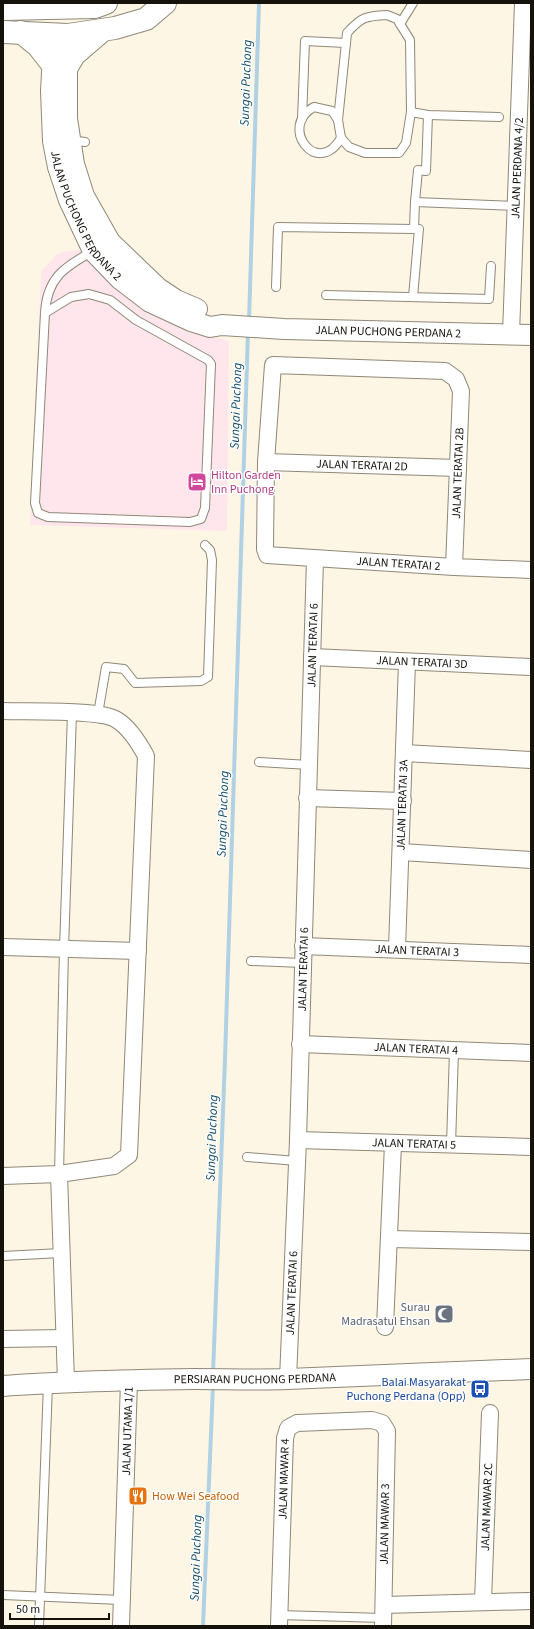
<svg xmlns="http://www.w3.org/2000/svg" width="534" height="1629" font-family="'Source Sans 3',sans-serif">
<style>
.commercial{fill:#ffe5ec}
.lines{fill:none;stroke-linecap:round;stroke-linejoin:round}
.stream{stroke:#b0d1e3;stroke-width:4}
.service-casing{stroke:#8f8877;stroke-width:10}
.minor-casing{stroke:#8f8877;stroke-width:18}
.tertiary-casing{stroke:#8f8877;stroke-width:22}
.secondary-casing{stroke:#8f8877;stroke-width:24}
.service{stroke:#fff;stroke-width:8}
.minor{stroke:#fff;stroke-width:16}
.tertiary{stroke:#fff;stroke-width:20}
.secondary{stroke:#fff;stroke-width:22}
.labels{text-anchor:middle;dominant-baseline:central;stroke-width:3;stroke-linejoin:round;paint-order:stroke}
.street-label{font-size:12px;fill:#15120c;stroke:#fff}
.hotel-label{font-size:12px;fill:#b23c85;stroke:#fff;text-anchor:start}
.worship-label{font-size:12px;fill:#5b616d;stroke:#fff;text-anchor:end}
.transit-label{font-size:12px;fill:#164399;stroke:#fff;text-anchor:end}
.food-label{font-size:12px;fill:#c56008;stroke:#fff;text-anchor:start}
.water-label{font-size:13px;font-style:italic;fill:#0e4a65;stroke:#fff}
</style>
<rect width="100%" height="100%" fill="#fef6e4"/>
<path class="commercial" d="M80 250 105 274 186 328 229 341 227 531 30 525 41 272 57 254 67 251Z"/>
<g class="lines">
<g class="stream">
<path d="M249 320 259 3"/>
<path d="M213 1374 225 1059 248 331"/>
<path d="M203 1626 213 1385"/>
</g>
<g class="service-casing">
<g id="service">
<path d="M387 15 397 19 410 40 411 112 406 143 399 153H365L349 147 341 138 338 120 347 33C361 17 366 16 387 15Z"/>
<path d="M400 24 413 3"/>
<path d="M411 112 428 115 499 117"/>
<path d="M428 115 426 171 418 170 415 202 516 206"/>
<path d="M302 119 305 41 346 43"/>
<path d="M338 120 332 111 314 107C278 126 317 179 341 138"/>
<path d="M70 140 85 142"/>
<path d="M276 287 278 227 414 229 415 202"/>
<path d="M326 295 489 299 491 266"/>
<path d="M413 297 419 229H414"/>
<path d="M45 313 71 297 89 294 110 300 136 320 208 360 211 364 205 508 201 519 190 522 48 517 38 513 35 503 45 313C47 278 64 267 93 251"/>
<path d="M98 714 106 667 124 669 135 683 201 681 208 677 212 560 210 550 205 545"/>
<path d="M259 762 309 765"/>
<path d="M251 961 302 963"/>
<path d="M451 1145 454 1050"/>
<path d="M247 1157 297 1161"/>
<path d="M59 1174 64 949 72 713"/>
<path d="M3 1256 61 1253"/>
<path d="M3 1595 121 1600"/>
<path d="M279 1615 383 1618"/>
<path d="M39 1626 48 1384"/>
</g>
</g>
<g class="minor-casing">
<g id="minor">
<path id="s1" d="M511 334 523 3"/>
<path id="s2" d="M266 462 458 468"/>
<path id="s3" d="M454 567 461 391 456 379 445 371 273 365 266 462 265 549 267 555 454 567 531 570"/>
<path id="s4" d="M312 657 531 667"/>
<path d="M3 711C25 712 102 709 117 720 130 728 139 743 146 756L129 1155 114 1166 59 1174 3 1176"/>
<path d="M404 753 531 760"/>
<path d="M307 798 403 801"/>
<path d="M401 852 531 860"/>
<path id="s5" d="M303 946 531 955"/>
<path d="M3 947 138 951"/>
<path id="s6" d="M397 949 407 662"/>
<path id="s7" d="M300 1044 531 1053"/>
<path id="s8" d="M298 1140 531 1147"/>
<path d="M59 1174 66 1382"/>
<path d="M389 1239 531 1242"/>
<path d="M385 1327 393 1144"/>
<path d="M3 1339 63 1338"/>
<path id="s9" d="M288 1379 298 1140 315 559"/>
<path id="s10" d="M483 1602 490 1413"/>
<path d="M384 1605 531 1601"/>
<path id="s11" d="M121 1626 129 1381"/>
<path id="s12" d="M279 1626 285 1438 288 1428 297 1423 372 1420 382 1423 387 1431 383 1626"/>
</g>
</g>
<g class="tertiary-casing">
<g id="tertiary">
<path id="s13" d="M54 35 51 91 53 141 58 167 69 200 93 251 120 279 150 302 191 321 210 327 222 325 284 329 531 335"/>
<path d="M67 52V119L74 164 84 196 110 242 158 288 176 300 197 309"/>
<path id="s14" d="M3 1386C66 1381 130 1380 194 1379 225 1379 257 1380 288 1379L531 1369"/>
</g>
</g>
<g class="secondary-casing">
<g id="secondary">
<path d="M3 9 95 7 106 3"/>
<path d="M3 32 68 35 115 28 146 19 165 3"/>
<path d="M21 32 38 46 52 64"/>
<path d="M67 67 74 55 103 30"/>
</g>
</g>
<use href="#service" class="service"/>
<use href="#minor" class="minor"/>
<use href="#tertiary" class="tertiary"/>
<use href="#secondary" class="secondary"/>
</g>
<defs>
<g id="hotel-square" transform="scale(1)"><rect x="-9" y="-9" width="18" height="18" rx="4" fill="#d1479c" stroke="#fff"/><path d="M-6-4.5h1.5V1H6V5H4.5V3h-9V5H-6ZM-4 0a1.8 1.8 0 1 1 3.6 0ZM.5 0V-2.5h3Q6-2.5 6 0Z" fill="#fff"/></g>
<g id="mosque-square" transform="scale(1)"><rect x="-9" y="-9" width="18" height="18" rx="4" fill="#6b7280" stroke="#fff"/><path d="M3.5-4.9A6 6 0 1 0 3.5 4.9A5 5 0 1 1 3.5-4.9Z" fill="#fff"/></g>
<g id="bus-square" transform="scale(1)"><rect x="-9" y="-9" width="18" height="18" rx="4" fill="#1a4fb4" stroke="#fff"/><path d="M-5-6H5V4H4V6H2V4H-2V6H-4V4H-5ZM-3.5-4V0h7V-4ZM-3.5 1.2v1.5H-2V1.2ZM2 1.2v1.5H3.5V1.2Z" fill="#fff"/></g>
<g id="restaurant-square" transform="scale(1)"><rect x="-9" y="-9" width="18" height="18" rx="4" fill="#e8710a" stroke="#fff"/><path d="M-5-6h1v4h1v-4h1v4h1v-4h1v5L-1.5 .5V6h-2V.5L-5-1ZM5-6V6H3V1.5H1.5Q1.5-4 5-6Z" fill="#fff"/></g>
</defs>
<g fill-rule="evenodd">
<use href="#hotel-square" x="197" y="482"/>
<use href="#mosque-square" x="444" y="1314"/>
<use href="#bus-square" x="480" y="1389"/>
<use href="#restaurant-square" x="138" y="1496"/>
</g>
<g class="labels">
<g class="street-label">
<text stroke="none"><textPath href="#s1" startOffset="166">JALAN PERDANA 4/2</textPath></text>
<text stroke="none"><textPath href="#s13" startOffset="189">JALAN PUCHONG PERDANA 2</textPath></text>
<text stroke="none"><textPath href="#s13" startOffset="544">JALAN PUCHONG PERDANA 2</textPath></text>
<text stroke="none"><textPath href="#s2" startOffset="96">JALAN TERATAI 2D</textPath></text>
<text stroke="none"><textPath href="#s3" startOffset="94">JALAN TERATAI 2B</textPath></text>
<text stroke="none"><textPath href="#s3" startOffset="697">JALAN TERATAI 2</textPath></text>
<text stroke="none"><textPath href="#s9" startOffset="734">JALAN TERATAI 6</textPath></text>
<text stroke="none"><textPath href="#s4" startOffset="110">JALAN TERATAI 3D</textPath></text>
<text stroke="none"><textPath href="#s6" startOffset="144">JALAN TERATAI 3A</textPath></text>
<text stroke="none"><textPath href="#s5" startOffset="114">JALAN TERATAI 3</textPath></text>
<text stroke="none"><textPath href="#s9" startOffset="410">JALAN TERATAI 6</textPath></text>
<text stroke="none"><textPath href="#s7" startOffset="116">JALAN TERATAI 4</textPath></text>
<text stroke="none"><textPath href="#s8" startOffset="116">JALAN TERATAI 5</textPath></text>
<text stroke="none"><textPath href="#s9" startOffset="86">JALAN TERATAI 6</textPath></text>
<text stroke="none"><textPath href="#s14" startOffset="252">PERSIARAN PUCHONG PERDANA</textPath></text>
<text stroke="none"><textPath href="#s11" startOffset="195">JALAN UTAMA 1/1</textPath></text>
<text stroke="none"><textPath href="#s12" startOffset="147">JALAN MAWAR 4</textPath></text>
<text stroke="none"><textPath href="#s10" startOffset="95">JALAN MAWAR 2C</textPath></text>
<text transform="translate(385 1524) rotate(-89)">JALAN MAWAR 3</text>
</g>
<g class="hotel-label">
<text x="211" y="475">Hilton Garden<tspan x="211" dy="14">Inn Puchong</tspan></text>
</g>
<g class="worship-label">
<text x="430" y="1307">Surau<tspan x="430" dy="14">Madrasatul Ehsan</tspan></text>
</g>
<g class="transit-label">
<text x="466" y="1382">Balai Masyarakat<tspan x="466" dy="14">Puchong Perdana (Opp)</tspan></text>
</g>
<g class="food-label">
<text x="152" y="1496">How Wei Seafood</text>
</g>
<g class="water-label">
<text transform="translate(246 83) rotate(-88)">Sungai Puchong</text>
<text transform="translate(236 406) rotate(-88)">Sungai Puchong</text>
<text transform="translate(223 814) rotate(-88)">Sungai Puchong</text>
<text transform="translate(212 1138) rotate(-88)">Sungai Puchong</text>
<text transform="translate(196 1558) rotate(-88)">Sungai Puchong</text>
</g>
</g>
<rect width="534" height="1629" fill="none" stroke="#15120c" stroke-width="8"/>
<path d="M10 1613v6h99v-6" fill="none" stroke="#15120c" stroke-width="2"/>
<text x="16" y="1613" font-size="12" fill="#15120c" stroke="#ffffff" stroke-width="3" paint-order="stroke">50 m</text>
</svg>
